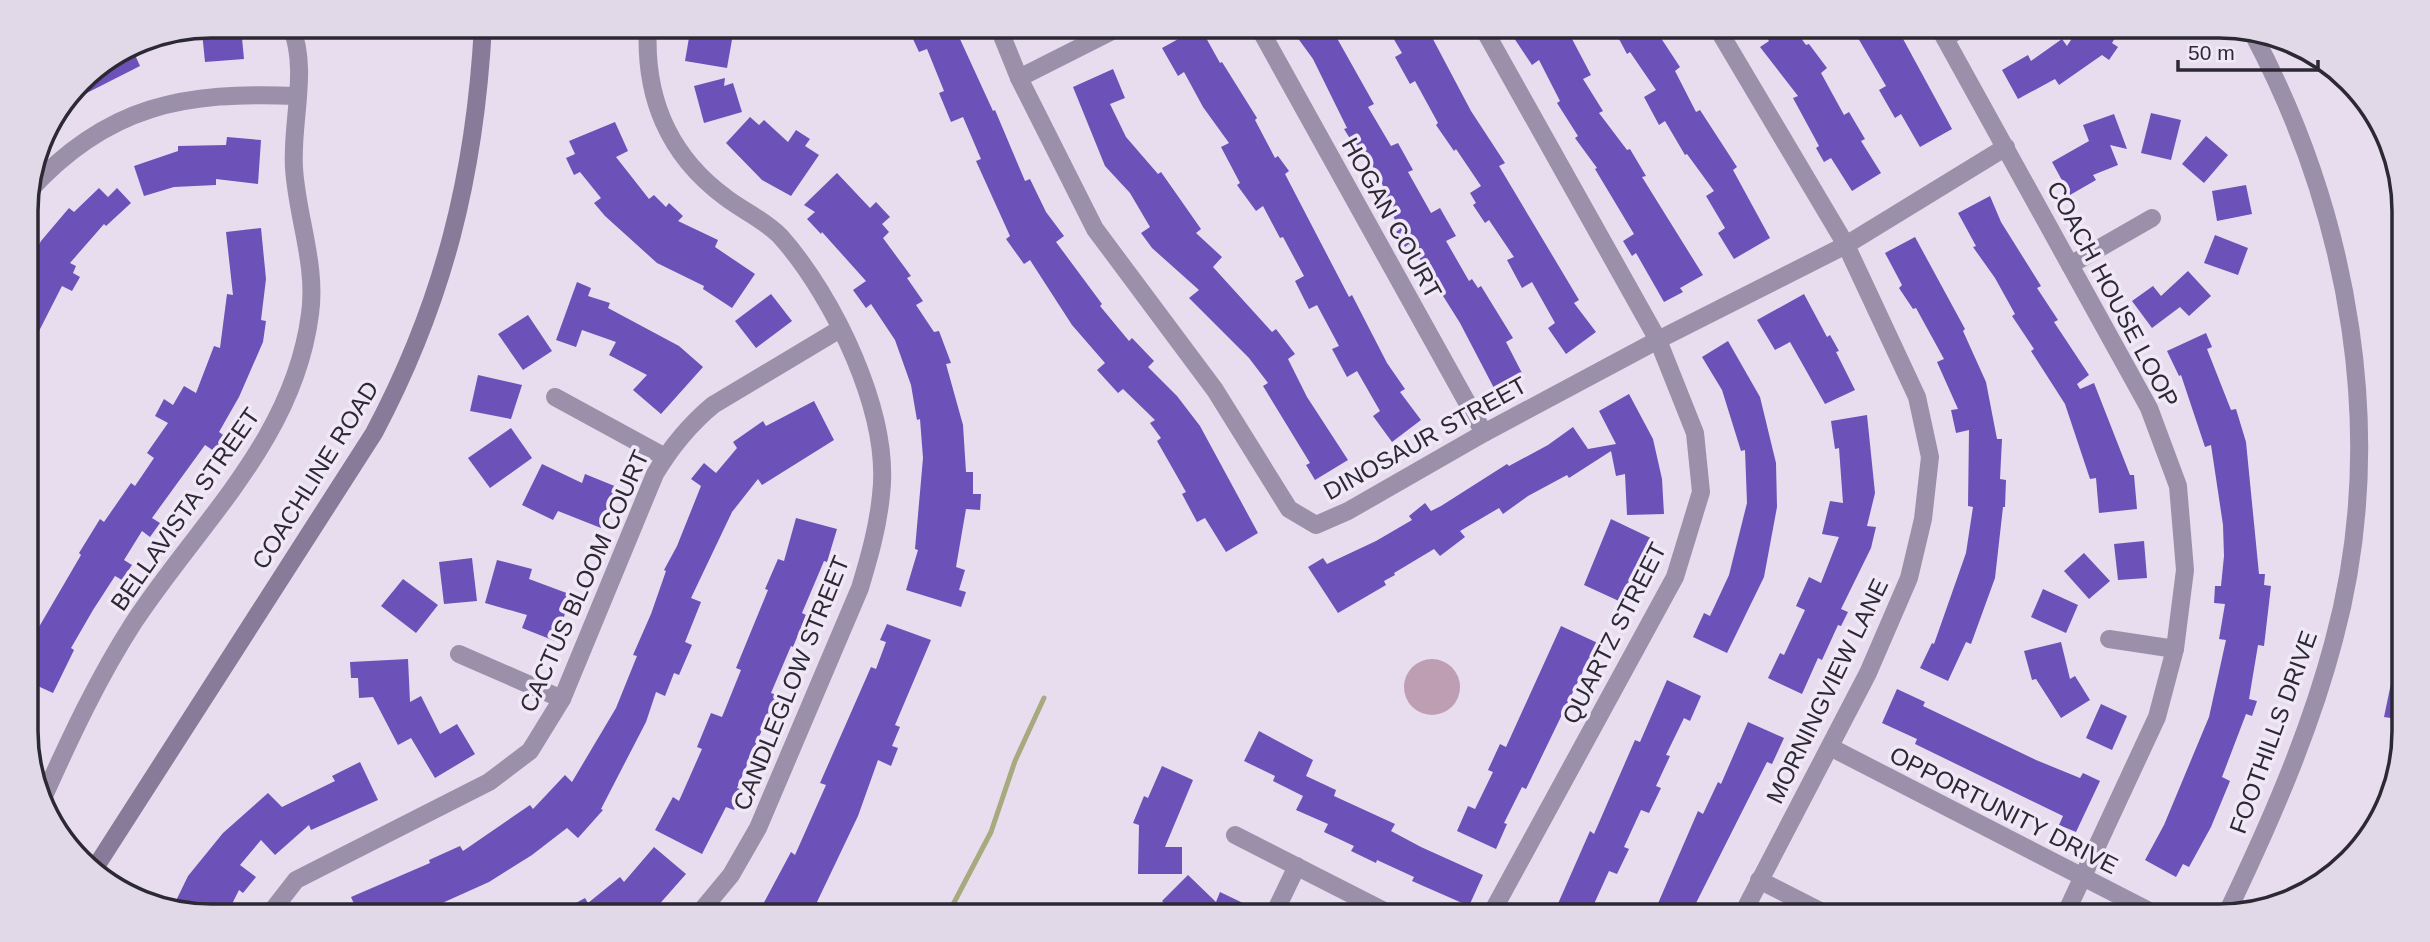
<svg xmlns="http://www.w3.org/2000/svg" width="2430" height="942" font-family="Arial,sans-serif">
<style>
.green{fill:#bd9eb2}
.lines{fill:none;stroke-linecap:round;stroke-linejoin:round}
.stream{stroke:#a7a97f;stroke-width:5}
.building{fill:#6c51b9}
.minor{stroke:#9b90a9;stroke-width:18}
.tertiary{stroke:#9b90a9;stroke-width:18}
.secondary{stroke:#877b99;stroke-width:18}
.labels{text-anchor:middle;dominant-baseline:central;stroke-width:7;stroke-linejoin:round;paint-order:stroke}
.street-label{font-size:24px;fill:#2c2934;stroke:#f1e8f7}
.rim{fill:none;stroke:#2c2934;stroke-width:3.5}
</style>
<rect width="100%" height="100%" fill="#e7ddef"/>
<circle class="green" cx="1432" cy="687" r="28"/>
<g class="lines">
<path class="stream" d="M947 916 991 832 1015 761 1044 698"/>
</g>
<g class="building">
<path d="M691 26 733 34 727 68 685 61Z"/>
<path d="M907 26H954L993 111 995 110 1025 181 1030 179 1046 212 1064 236 1056 242 1102 304 1100 306 1129 341 1132 338 1154 361 1148 367 1177 396 1200 426 1258 533 1226 552 1205 518 1197 522 1182 494 1186 492 1157 441 1161 438 1150 423 1155 420 1123 389 1118 393 1097 370 1105 363 1072 325 1030 260 1024 264 1006 239 1010 236 976 161 981 159 963 117 951 122 939 93 944 91 927 49 919 52Z"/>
<path d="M1289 26H1327L1338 40 1374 104 1368 107 1391 146 1398 143 1413 170 1408 172 1431 213 1440 208 1456 236 1446 241 1469 281 1472 279 1478 288 1481 286 1513 338 1506 342 1523 375 1495 390 1460 323 1418 256 1409 244 1405 247 1396 232 1400 229 1382 196 1387 193 1365 153 1361 156 1344 129 1347 128 1313 59Z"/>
<path d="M1386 26H1426L1471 111 1505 163 1499 166 1579 300 1574 303 1596 332 1566 354 1548 328 1555 323 1532 282 1522 288 1507 260 1514 257 1489 220 1485 223 1473 205 1476 203 1470 193 1481 186 1456 149 1454 151 1436 125 1438 123 1415 81 1410 84 1395 57 1402 53Z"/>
<path d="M1517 26H1564L1571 37 1591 75 1583 79 1603 111 1599 113 1627 150 1630 149 1646 176 1642 177 1703 275 1680 288 1683 292 1664 302 1636 253 1632 256 1623 241 1634 234 1595 169 1597 168 1575 138 1578 136 1557 103 1560 101 1539 60 1532 65 1514 38 1522 33Z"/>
<path d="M1612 26H1653L1680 67 1675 71 1696 112 1700 110 1737 167 1733 170 1770 238 1734 259 1718 233 1725 228 1706 196 1714 191 1687 154 1685 155 1665 121 1659 125 1644 97 1656 90 1630 52 1627 54Z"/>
<path d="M1758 26H1792L1806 45 1809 44 1827 68 1821 73 1844 115 1849 112 1865 139 1861 141 1881 173 1852 191 1831 158 1824 162 1816 148 1819 146 1793 98 1798 96 1760 47 1769 41Z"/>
<path d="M1851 26H1896L1952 129 1920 147 1901 114 1895 118 1879 90 1886 86Z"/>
<path d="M2080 26H2112L2119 31 2112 43 2118 47 2109 60 2102 55 2059 85 2055 79 2018 99 2002 70 2028 55 2031 61 2062 39 2067 46Z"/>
<path d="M1200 27 1220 63 1222 62 1257 118 1255 120 1275 158 1278 156 1289 171 1285 174 1349 297 1352 295 1387 363 1405 389 1400 392 1421 420 1392 442 1373 416 1380 411 1357 371 1347 377 1332 349 1339 346 1317 305 1309 309 1295 281 1304 276 1283 237 1280 238 1263 206 1256 211 1237 185 1240 183 1221 147 1229 143 1203 107 1184 72 1178 76 1162 48Z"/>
<path d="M241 28 244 59 205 62 202 32Z"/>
<path d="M131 46 140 66 65 104 89 72Z"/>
<path d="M1113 69 1125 98 1110 104 1126 137 1158 174 1161 172 1201 229 1196 233 1222 257 1213 267 1272 332 1276 329 1295 354 1288 359 1307 397 1348 460 1315 480 1306 465 1310 463 1263 386 1268 383 1249 358 1189 298 1199 290 1152 248 1141 233 1150 227 1130 193 1105 166 1073 87Z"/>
<path d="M725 78 724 86 733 83 742 112 704 123 694 86Z"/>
<path d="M2151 113 2181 120 2171 160 2141 153Z"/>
<path d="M2114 114 2127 149 2110 145 2118 165 2093 175 2096 180 2070 195 2052 162 2089 141 2083 125Z"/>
<path d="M750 117 759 125 764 120 788 142 796 130 810 139 805 146 819 155 791 196 762 180 726 143Z"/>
<path d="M615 122 628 151 616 157 649 199 654 195 666 207 669 203 683 216 678 221 718 240 715 247 755 274 732 308 703 289 704 286 657 263 605 216 594 203 601 198 580 172 574 175 566 158 575 154 569 141Z"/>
<path d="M2206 136 2228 155 2204 183 2182 164Z"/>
<path d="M227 137 261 140 258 184 216 179V185L174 187 144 196 134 166 178 151V146L226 145Z"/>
<path d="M837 173 870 208 876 202 890 217 882 224 889 232 883 238 911 276 907 278 923 301 916 305 934 332 939 331 951 363 946 364 963 425 966 472H973V494H981L980 510 966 509 956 567 965 570 959 590 966 592 961 607 906 590 918 550 915 549 923 458 920 419 917 420 911 385 895 340 871 304 866 308 853 290 866 281 822 232 821 234 807 219 815 212 804 205Z"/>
<path d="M2246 185 2252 214 2217 221 2212 191Z"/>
<path d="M99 188 108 197 117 188 131 203 106 226 104 224 70 263 76 266 73 273 80 277 72 291 62 286 38 333 27 327V267L41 241 69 208 74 212Z"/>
<path d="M1990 196 2001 222 2041 286 2037 288 2058 320 2054 322 2089 375 2077 384 2080 389 2094 383 2130 475H2134L2137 509 2099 513 2096 478 2090 479 2065 404 2031 351 2034 349 2012 316 2015 314 1995 278 1973 247 1976 246 1958 213Z"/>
<path d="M261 228 266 279 261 320 266 321 263 342 239 397 219 432 226 437 217 453 205 445 152 518 160 523 150 537 142 531 124 560 132 565 122 580 115 576 93 610 71 648 74 650 53 693 29 682V644L81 555 79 553 100 519 104 522 131 483 135 486 154 458 147 453 168 423 155 416 164 399 173 405 184 386 196 393 214 346 220 348 227 294 233 295 226 232Z"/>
<path d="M2215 235 2248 248 2238 275 2204 263Z"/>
<path d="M1915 237 1965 329 1963 331 1986 382 1997 439H2002L2000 479 2006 480 2005 507H2003L1995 578 1971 644 1966 642 1948 681 1920 668 1932 643 1934 644 1966 553 1973 507 1968 506 1969 430 1956 433 1951 410 1958 409 1937 362 1944 359 1916 308 1913 309 1899 288 1902 285 1885 253Z"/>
<path d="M2188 271 2211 296 2189 316 2180 307 2152 328 2132 301 2153 286 2161 296Z"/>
<path d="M577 282 591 288 588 296 610 303 608 308 679 346 703 367 661 414 633 390 647 375 609 355 616 342 582 330 576 347 556 340Z"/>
<path d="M771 294 792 321 756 348 735 321Z"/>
<path d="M1804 294 1827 337 1830 335 1839 351 1836 352 1855 390 1825 404 1790 342 1775 350 1757 320Z"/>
<path d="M528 315 552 351 523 370 498 334Z"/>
<path d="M2206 333 2212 347 2207 349 2231 410 2236 409 2246 442 2259 574H2265L2264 585 2271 586 2264 646 2258 645 2249 699 2257 701 2252 716 2246 714 2222 777 2230 781 2211 827 2189 867 2183 864 2176 877 2145 860 2164 825 2209 717 2226 640 2219 639 2225 604 2214 603 2215 586H2221L2224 556 2223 525 2211 445 2205 447 2181 375 2179 376 2167 351Z"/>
<path d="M1728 341 1760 397 1776 463 1777 507 1764 577 1727 653 1693 637 1704 613 1710 616 1729 575 1747 503 1745 450 1741 451 1722 390 1702 357Z"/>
<path d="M478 375 522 385 511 419 470 411Z"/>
<path d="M1629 394 1653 439 1662 479 1664 514 1627 515 1625 474 1616 476 1611 451 1569 478 1567 475 1528 496 1503 514 1499 508 1460 531 1465 537 1440 556 1434 549 1394 573 1395 575 1384 581 1386 585 1338 613 1308 567 1323 558 1327 564 1376 541 1412 520 1409 516 1425 503 1431 511 1441 506 1507 464 1509 466 1548 445 1573 427 1588 449 1616 444 1599 411Z"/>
<path d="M814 401 834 440 762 485 758 479 732 512 691 598 701 602 685 642 692 645 679 675 674 673 665 696 656 692 646 722 601 809 603 810 578 838 567 828 532 855 489 882 440 904 443 909 429 916H335L354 904 351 897 430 863 429 860 460 846 463 851 530 805 533 809 565 775 572 782 616 708 637 656 633 655 651 614 666 571 664 570 677 546 701 486 691 479 704 463 716 473 737 448 733 442 763 421 766 426Z"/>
<path d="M1867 415 1875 493 1867 526 1876 527 1871 548 1841 609 1848 612 1841 626 1838 625 1822 660 1818 658 1802 694 1768 678 1780 653 1784 655 1805 610 1796 606 1809 577 1821 583 1839 537 1822 534 1830 501 1843 503 1839 448 1835 449 1831 421Z"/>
<path d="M511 428 532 458 490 488 468 458Z"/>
<path d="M542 464 582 483 585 474 617 487 601 528 558 511 553 520 522 505Z"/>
<path d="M796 518 837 529 827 562 824 561 802 613 806 615 793 647 791 646 771 693 777 695 737 788 742 790 734 810 726 807 702 854 655 830 673 797 679 801 702 749 697 747 711 713 722 717 741 670 736 668 768 590 765 589 778 559 784 561Z"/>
<path d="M1611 519 1655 540 1642 570 1636 567 1621 602 1584 585Z"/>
<path d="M2144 541 2147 578 2118 580 2114 544Z"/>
<path d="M2084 553 2110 581 2089 599 2064 571Z"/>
<path d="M472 558 477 601 444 604 439 562Z"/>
<path d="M497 560 532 569 529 579 572 595 555 641 522 628 527 615 485 603Z"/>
<path d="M403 579 438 605 416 633 381 606Z"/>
<path d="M2043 589 2078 605 2066 633 2031 617Z"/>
<path d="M887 624 931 640 895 725 900 727 892 746 898 748 891 766 878 760 858 816 817 902 822 905 816 916H771L760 910 791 852 795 855 826 785 820 783 871 667 876 669 886 642 880 640Z"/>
<path d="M1561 626 1600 644 1589 668 1585 667 1526 789 1522 787 1504 823 1507 824 1496 849 1457 831 1468 806 1475 809 1493 772 1488 770 1500 744 1506 747Z"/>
<path d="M2061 642 2070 679 2075 676 2090 700 2061 718 2036 679 2032 680 2024 651Z"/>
<path d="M408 659 410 702 421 696 440 734 457 724 475 754 435 778 411 738 398 745 373 697 359 698 358 678H351L350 662Z"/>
<path d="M2394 669H2404V720L2384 717Z"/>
<path d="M1667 680 1701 696 1690 721 1684 718 1666 755 1670 756 1656 786 1661 788 1649 813 1641 810 1624 847 1629 849 1617 874 1609 871 1589 915H1553L1590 831 1594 834 1635 740 1640 742Z"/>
<path d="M1897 689 1925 702 1923 706 2036 760 2080 778 2083 773 2100 781 2076 832 2059 825 2063 816 1915 744 1917 739 1882 723Z"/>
<path d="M2101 704 2127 716 2112 750 2086 738Z"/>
<path d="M1748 722 1784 738 1772 764 1767 762 1690 915H1653L1698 811 1703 814 1718 782 1721 784Z"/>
<path d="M1259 731 1313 760 1306 776 1336 790 1334 796 1395 824 1391 831 1421 847 1483 875 1469 906 1412 881 1414 877 1377 860 1376 863 1351 851 1354 846 1324 832 1328 824 1296 810 1303 796 1273 781 1275 776 1244 761Z"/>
<path d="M360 762 378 800 311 830 309 825 275 855 261 840 240 865 256 877 243 893 239 890 226 916 172 909 188 876 223 833 268 793 282 807 335 781 332 776Z"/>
<path d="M1162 766 1193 780 1165 847H1182V874H1138L1139 825 1133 823 1144 796 1148 798Z"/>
<path d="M654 847 686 874 649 916H552L585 898 588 903 620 877 624 882Z"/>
<path d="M1188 875 1216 902 1220 892 1245 904 1239 916H1176L1162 901Z"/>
</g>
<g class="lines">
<g class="minor">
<path d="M648 26C644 96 668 155 725 197 743 211 765 220 781 237 834 297 891 414 881 495 878 527 869 558 860 588L758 828 731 875 697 916"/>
<path d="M998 26 1019 78 1095 229 1215 390 1289 509 1316 525 1348 511 1484 433 1658 340 1846 245 2006 147"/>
<path d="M1258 26 1484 433"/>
<path d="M1482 26 1658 340 1695 433 1701 492 1675 577 1490 916"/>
<path d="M1716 26 1846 245 1917 397 1930 457 1923 519 1909 578 1868 673 1742 915"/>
<path d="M1938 26 2149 408 2178 486 2185 570 2175 649 2157 717 2065 915"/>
<path d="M1945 38 1965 26"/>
<path d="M1019 78 1122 26"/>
<path d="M29 191C107 105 185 91 297 96"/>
<path d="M2070 265 2152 218"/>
<path d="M555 397 665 457"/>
<path d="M2109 639 2175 649"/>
<path d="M459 654 562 699"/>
<path d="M1830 747 2157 915"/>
<path d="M44 796C71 736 98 678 134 622 200 522 294 439 310 314 317 265 297 217 294 168 291 121 309 71 291 26"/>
<path d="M1235 835 1394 916"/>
<path d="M1759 880 1828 915"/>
<path d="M268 916 296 880 489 782 530 751 562 699 655 474C671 447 689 425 713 405L840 329"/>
<path d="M1273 916 1297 866"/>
</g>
<path class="tertiary" d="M2226 915C2268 827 2309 735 2334 640 2389 436 2350 216 2252 32"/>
<path class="secondary" d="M95 868 374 433C444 301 475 175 483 26"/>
</g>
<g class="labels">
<g class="street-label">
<text transform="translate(1392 218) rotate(61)">HOGAN COURT</text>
<text transform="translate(2113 294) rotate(62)">COACH HOUSE LOOP</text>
<text transform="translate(1425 438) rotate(-29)">DINOSAUR STREET</text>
<text transform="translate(315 475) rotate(-58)">COACHLINE ROAD</text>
<text transform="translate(185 509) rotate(-55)">BELLAVISTA STREET</text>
<text transform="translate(584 581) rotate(-66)">CACTUS BLOOM COURT</text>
<text transform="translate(1614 633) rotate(-63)">QUARTZ STREET</text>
<text transform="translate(791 683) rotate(-68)">CANDLEGLOW STREET</text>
<text transform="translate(1827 691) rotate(-64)">MORNINGVIEW LANE</text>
<text transform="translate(2273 732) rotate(-70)">FOOTHILLS DRIVE</text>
<text transform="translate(2004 810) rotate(27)">OPPORTUNITY DRIVE</text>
</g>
</g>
<path d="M0 0H2430V942H0ZM211 38H2219A173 173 0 0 1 2392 211V731A173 173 0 0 1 2219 904H211A173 173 0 0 1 38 731V211A173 173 0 0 1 211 38Z" fill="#e1d9e7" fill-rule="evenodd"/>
<path class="rim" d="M211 38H2219A173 173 0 0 1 2392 211V731A173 173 0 0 1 2219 904H211A173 173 0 0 1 38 731V211A173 173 0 0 1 211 38Z"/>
<path d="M2178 60v10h140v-10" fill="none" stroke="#2c2934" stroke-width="3.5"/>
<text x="2188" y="60" font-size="21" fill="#2c2934" stroke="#f1e8f7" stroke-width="5" paint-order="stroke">50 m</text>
</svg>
